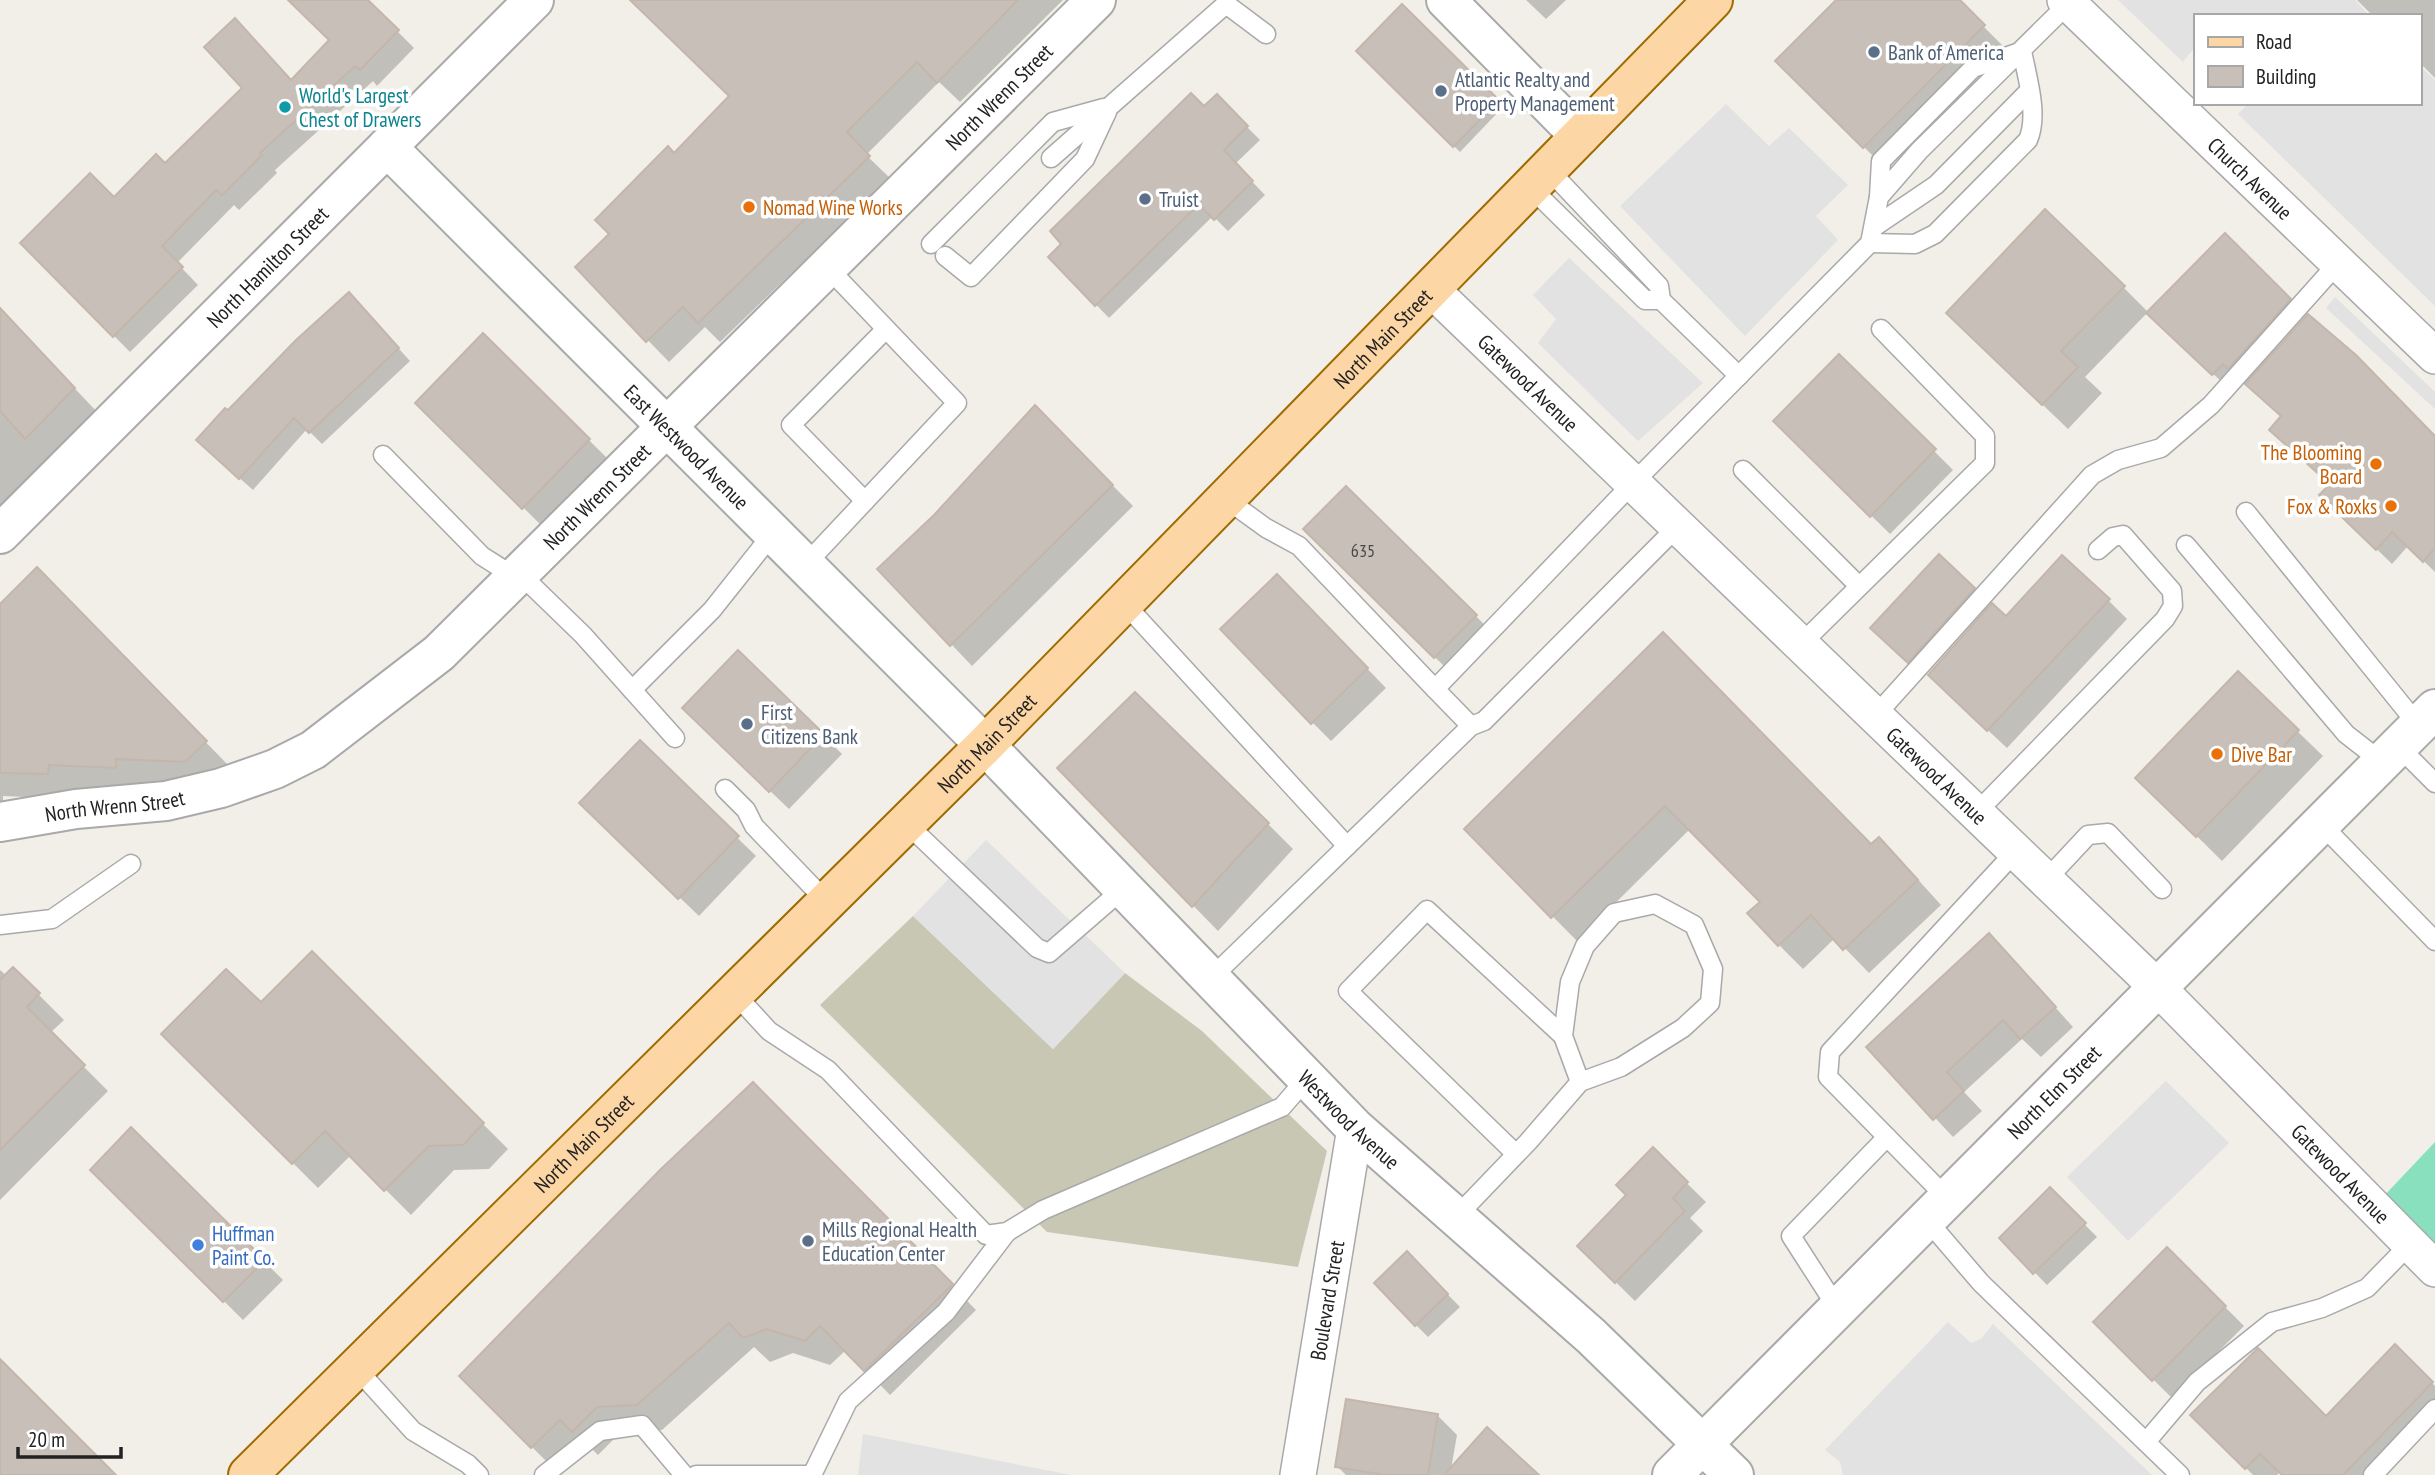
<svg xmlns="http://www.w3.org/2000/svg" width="2435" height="1475" font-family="'PT Sans Narrow',sans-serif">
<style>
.construction{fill:#c7c7b4}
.pitch{fill:#88e0be}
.parking{fill:#e2e2e2}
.shadow{fill:#0003}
.building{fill:#c7bfb8;stroke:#c4b6ab;stroke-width:2}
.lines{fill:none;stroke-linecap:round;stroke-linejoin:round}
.service-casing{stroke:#a9a9a9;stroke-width:21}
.minor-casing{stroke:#a9a9a9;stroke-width:38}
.tertiary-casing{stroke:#a9a9a9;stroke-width:42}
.primary-casing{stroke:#a06b00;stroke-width:42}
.service{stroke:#fff;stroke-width:18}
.minor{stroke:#fff;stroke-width:35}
.tertiary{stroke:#fff;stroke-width:38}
.primary{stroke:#fcd6a4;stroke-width:38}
.service-dot{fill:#5c6f8a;stroke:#fff;stroke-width:2.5}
.culture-dot{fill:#0f9aa8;stroke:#fff;stroke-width:2.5}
.food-dot{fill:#e8710a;stroke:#fff;stroke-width:2.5}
.shop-dot{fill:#3f7fe0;stroke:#fff;stroke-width:2.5}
.labels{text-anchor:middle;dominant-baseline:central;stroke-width:7;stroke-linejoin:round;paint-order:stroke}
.number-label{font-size:18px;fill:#4b4948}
.service-label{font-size:21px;fill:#4e5e75;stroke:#fff;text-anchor:start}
.culture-label{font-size:21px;fill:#0d838f;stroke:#fff;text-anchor:start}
.street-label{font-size:21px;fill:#222;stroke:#fff}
.food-label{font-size:21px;fill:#c56008;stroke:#fff;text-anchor:start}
.shop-label{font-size:21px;fill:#366cbe;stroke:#fff;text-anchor:start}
</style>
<rect width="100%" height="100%" fill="#f2efe9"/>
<path class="construction" d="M913 916 1053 1049 1125 973 1202 1031 1327 1151 1298 1267 1047 1232 820 1005Z"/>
<path class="pitch" d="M2435 1142V1245L2383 1197Z"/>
<g class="parking">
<path d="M2118 0H2355L2370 16H2195V47L2183 62Z"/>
<path d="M2419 65 2435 80V306L2238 114 2249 103H2419Z"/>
<path d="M1726 104 1769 146 1789 128 1848 185 1816 216 1838 240 1745 336 1620 206Z"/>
<path d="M1569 258 1703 383 1638 441 1538 343 1556 319 1533 295Z"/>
<path d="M2335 297 2435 392V409L2326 308Z"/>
<path d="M986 840 1125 973 1053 1049 913 916Z"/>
<path d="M2166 1081 2229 1143 2128 1241 2067 1177Z"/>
<path d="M1948 1322 1971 1343 1981 1339 1993 1324 2152 1475H1843L1840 1462 1825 1450Z"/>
<path d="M863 1434 1071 1475H858Z"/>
</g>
<g class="shadow">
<path d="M291 0H366L414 48 377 86 373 81 275 170 277 173 239 210 234 205 177 263 198 285 130 352 22 243 114 200 291 81 331 40Z"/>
<path d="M632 0H1063L960 102 939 82 866 155 890 178 720 342 705 327 669 362 577 267 612 234 675 155 732 96Z"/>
<path d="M1526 0H1566L1546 19Z"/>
<path d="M1838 0H1957L2002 45 1883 166 1778 61Z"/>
<path d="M2357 0H2435V78L2419 62V16H2373Z"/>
<path d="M1402 6 1503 107 1460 152 1358 51Z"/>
<path d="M1216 96 1260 140 1235 164 1265 195 1228 231 1213 216 1109 318 1050 257Z"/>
<path d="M2225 235 2302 313 2226 386 2148 312 2085 377 2102 393 2068 429 1973 338 2123 287 2149 313Z"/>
<path d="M361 307 410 361 322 444 307 429 253 490 211 453 228 413Z"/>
<path d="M0 309 98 413 0 513Z"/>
<path d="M483 335 608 459 542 526 417 403Z"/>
<path d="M1839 356 1953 470 1890 534 1775 421Z"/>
<path d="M1035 407 1133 506 972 666 880 569 935 516Z"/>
<path d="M2435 439V572L2408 546 2392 564 2322 495Z"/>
<path d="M1346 488 1495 635 1454 676 1306 529Z"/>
<path d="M1974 589 1987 601 1921 674 1885 641Z"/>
<path d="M62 595 230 767 210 786 140 784V792L73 790 72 799 3 796V805H0V607Z"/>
<path d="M1296 595 1386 688 1331 741 1312 722Z"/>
<path d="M2108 600 2127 619 2007 748 1949 694 2006 619Z"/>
<path d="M1663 635 1871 846 1903 863 1941 905 1869 973 1835 938 1803 969 1779 945 1762 902 1690 829 1577 941 1466 829Z"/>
<path d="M2238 674 2323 756 2222 861 2138 778Z"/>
<path d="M703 727 823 735 842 754 789 809Z"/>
<path d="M640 743 756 856 699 916 601 822Z"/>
<path d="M1059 768 1268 824 1293 849 1218 931Z"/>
<path d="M312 953 508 1149 489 1169 454 1170 411 1215 351 1155 318 1188 164 1034 261 1005Z"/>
<path d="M2008 955 2073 1027 2041 1057 2022 1039 1964 1092 1982 1111 1953 1137 1869 1047Z"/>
<path d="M13 969 64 1020 50 1033 108 1091 0 1200V970L7 976Z"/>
<path d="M753 1085 976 1310 890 1395 846 1350 830 1365 793 1353 770 1362 754 1347 662 1430 622 1431 598 1455 586 1443 557 1472 461 1376Z"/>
<path d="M132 1130 283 1280 243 1320 92 1170Z"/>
<path d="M1653 1150 1706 1202 1690 1218 1703 1231 1635 1301 1579 1246 1628 1195Z"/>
<path d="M2050 1189 2097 1237 2047 1285 2001 1238Z"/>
<path d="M2167 1249 2244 1326 2172 1398 2095 1322Z"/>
<path d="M1407 1253 1460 1307 1428 1337 1416 1325Z"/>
<path d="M2395 1347 2435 1386V1418L2380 1475H2283L2280 1472 2277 1475H2253L2193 1415 2326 1418Z"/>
<path d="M1438 1416 1457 1435 1451 1469 1536 1475H1346L1337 1466Z"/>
</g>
<g class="building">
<path d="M288 0H368L399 30 360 70 355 66 260 153 262 155 222 195 216 190 162 246 183 267 113 337 20 243 90 173 114 197 156 154 165 163 242 88 204 47 235 18 291 80 329 40Z"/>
<path d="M630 0H1018L937 83 917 62 847 132 870 156 698 323 683 307 646 342 575 267 609 234 595 220 668 146 674 153 729 96Z"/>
<path d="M1836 0H1960L1985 25 1863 148 1775 61Z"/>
<path d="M1402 4 1499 100 1453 147 1356 51Z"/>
<path d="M1191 93 1204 106 1217 94 1248 126 1224 150 1253 181 1214 220 1199 204 1095 306 1048 257 1061 244 1050 231Z"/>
<path d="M2045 209 2125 286 2061 351 2078 367 2042 405 1946 313Z"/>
<path d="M2225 233 2291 299 2228 369 2223 364 2212 375 2146 313Z"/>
<path d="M349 292 399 348 309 433 294 418 239 479 196 440 225 408 228 410 296 340Z"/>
<path d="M0 308 75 388 25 439 0 411Z"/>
<path d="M2308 314 2356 355 2435 436V548L2423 562 2392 532 2376 550 2319 495 2330 484 2269 430 2281 416 2245 384Z"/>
<path d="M483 333 590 439 522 509 415 403Z"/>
<path d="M1839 354 1936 449 1870 517 1773 421Z"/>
<path d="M1035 405 1113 485 950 646 877 569 934 515Z"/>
<path d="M1346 486 1477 615 1434 658 1303 529Z"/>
<path d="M1939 554 1975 588 1908 663 1870 628Z"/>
<path d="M2062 555 2110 599 1987 731 1928 675 1992 603 2006 616Z"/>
<path d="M37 567 207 741 185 762 116 759V768L49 765 48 774 0 773V604Z"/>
<path d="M1277 574 1368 668 1311 724 1220 629Z"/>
<path d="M1663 632 1871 844 1879 837 1918 880 1843 950 1811 915 1778 946 1747 913 1760 902 1665 806 1551 918 1464 829Z"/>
<path d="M738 650 824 734 769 792 682 708Z"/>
<path d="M2238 671 2299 730 2196 837 2135 778Z"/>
<path d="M1135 692 1269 823 1192 907 1057 768Z"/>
<path d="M640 740 739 836 678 899 579 803Z"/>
<path d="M1989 933 2056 1007 2020 1039 2003 1020 1947 1072 1964 1091 1933 1120 1866 1047Z"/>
<path d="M312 951 484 1123 463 1145 429 1146 384 1191 325 1131 292 1164 161 1034 226 969 261 1002Z"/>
<path d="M13 967 40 993 27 1007 85 1065 0 1150V980Z"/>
<path d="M753 1082 953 1284 864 1371 820 1326 805 1341 767 1329 743 1338 729 1323 637 1405 597 1407 572 1432 560 1420 531 1448 459 1376 661 1169Z"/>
<path d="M131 1127 265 1260 223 1302 90 1170Z"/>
<path d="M1653 1147 1688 1182 1673 1198 1685 1211 1615 1283 1577 1246 1626 1195 1616 1185Z"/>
<path d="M2050 1187 2086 1223 2033 1274 1999 1238Z"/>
<path d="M2167 1247 2226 1306 2152 1381 2093 1322Z"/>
<path d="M1407 1251 1448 1294 1415 1326 1374 1283Z"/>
<path d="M2395 1344 2433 1382 2343 1475H2282L2260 1454 2245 1469 2190 1415 2258 1348 2326 1416Z"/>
<path d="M0 1359 116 1475H0Z"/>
<path d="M1346 1399 1438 1414 1428 1475H1385L1335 1467Z"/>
<path d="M1487 1427 1539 1475H1444Z"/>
</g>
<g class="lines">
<g class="service-casing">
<g id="service">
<path d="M1051 158 1226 4 1266 34"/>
<path d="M1548 169 1659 286 1661 300 1739 376"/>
<path d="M1530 187 1645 300H1661"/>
<path d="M1879 197 1881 161 1973 68 2017 53"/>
<path d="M1874 227 1936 185 2029 91"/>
<path d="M1870 243 1915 244 1935 234 2028 140C2039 115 2027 77 2022 51"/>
<path d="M931 244 1053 122 1104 108"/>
<path d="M945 256 971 277 1085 159 1107 112"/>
<path d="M383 455 482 556 515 577"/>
<path d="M1743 470 1859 586"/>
<path d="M1226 499 1266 528 1299 546 1435 689"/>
<path d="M865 501 791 425 886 329"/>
<path d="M2246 512 2418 725"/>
<path d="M1678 526 1484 721 1471 726 1435 689 1633 483 1870 243 1879 197 1919 151 2069 3"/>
<path d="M2186 545 2346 734 2382 762"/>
<path d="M806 564 957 403 828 268"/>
<path d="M519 573 583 635 675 738"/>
<path d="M1124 603 1347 846"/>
<path d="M1801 644 1985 463V436L1881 329"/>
<path d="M632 690 712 610 774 532"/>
<path d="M1875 716 2092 475 2118 460 2161 448 2211 405 2338 263"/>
<path d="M2398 746 2435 783"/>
<path d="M725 789 746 810 754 826 827 902"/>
<path d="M1976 813 2165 619 2173 606 2172 591 2123 535 2113 537 2098 550"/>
<path d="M906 823 1037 948 1049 953 1124 888"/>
<path d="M2321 824 2435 941"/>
<path d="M2046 880 2088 835 2108 833 2162 889"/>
<path d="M0 925 52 919 131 864"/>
<path d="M1211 978 1471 726"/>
<path d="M735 994 769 1031 828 1070 986 1235 1007 1232 1043 1210 1282 1107 1307 1078"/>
<path d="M1516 1154 1348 991 1427 910 1563 1036"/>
<path d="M1948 1199 1828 1077 1830 1052 2016 851"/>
<path d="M1456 1217 1528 1142 1580 1082 1621 1067 1683 1028 1710 1003 1713 969 1694 925 1655 904 1614 913 1585 946 1570 982 1563 1036 1580 1082"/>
<path d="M1927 1220 1981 1283 2180 1475"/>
<path d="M1838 1309 1791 1236 1887 1137"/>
<path d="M357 1369 413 1431 468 1464 479 1475"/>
<path d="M2146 1442 2197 1382 2272 1322 2322 1308 2367 1288 2409 1245"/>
<path d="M544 1475 600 1431 642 1425 684 1475"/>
<path d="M696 1475H812"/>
<path d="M812 1475 848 1401 946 1312 1007 1232"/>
<path d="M2373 1475 2435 1409"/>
</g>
</g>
<g class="minor-casing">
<g id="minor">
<path id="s1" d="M2065 0 2435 356"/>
<path id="s2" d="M1431 289 2158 988 2435 1269"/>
<path id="s3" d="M1298 1475 1355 1128"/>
</g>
</g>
<g class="tertiary-casing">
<g id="tertiary">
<path d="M1446 0 1580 136"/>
<path id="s4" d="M387 147 985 745 1355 1128 1591 1336 1734 1475"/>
<path id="s5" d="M0 534 534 0"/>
<path id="s6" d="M0 822 76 809 166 801 221 788 275 769 313 750 439 653 1096 0"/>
<path id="s7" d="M1672 1475 2435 709"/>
</g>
</g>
<g class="primary-casing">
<g id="primary">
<path id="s8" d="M248 1475 985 745 1713 0"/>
</g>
</g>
<use href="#service" class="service"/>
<use href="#minor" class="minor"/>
<use href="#tertiary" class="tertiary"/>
<use href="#primary" class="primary"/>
</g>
<g class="service-dot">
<circle cx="1874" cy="52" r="7"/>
<circle cx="1441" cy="91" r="7"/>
<circle cx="1145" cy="199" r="7"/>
<circle cx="747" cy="724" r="7"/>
<circle cx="808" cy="1241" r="7"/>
</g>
<circle class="culture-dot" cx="285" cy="107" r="7"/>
<g class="food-dot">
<circle cx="749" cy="207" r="7"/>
<circle cx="2376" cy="464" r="7"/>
<circle cx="2391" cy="506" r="7"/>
<circle cx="2217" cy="754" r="7"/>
</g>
<circle class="shop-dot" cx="198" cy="1245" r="7"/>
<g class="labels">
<g class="number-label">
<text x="1363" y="550">635</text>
</g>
<g class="service-label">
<text x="1888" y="52">Bank of America</text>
<text x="1455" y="79">Atlantic Realty and<tspan x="1455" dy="24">Property Management</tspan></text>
<text x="1159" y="199">Truist</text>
<text x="761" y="712">First<tspan x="761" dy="24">Citizens Bank</tspan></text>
<text x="822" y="1229">Mills Regional Health<tspan x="822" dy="24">Education Center</tspan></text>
</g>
<g class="culture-label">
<text x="299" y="95">World's Largest<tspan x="299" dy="24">Chest of Drawers</tspan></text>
</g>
<g class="street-label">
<text stroke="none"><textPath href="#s6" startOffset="1272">North Wrenn Street</textPath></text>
<text stroke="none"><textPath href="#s1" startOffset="257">Church Avenue</textPath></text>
<text stroke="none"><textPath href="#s5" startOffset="378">North Hamilton Street</textPath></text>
<text stroke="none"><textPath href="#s8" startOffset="1606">North Main Street</textPath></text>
<text stroke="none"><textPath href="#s2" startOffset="135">Gatewood Avenue</textPath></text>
<text stroke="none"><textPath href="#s4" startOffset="424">East Westwood Avenue</textPath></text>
<text stroke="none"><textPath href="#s6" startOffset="705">North Wrenn Street</textPath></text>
<text stroke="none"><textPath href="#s8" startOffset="1040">North Main Street</textPath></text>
<text stroke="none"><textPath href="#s2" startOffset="702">Gatewood Avenue</textPath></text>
<text stroke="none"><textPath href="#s6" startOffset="116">North Wrenn Street</textPath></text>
<text stroke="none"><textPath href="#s7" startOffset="541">North Elm Street</textPath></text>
<text stroke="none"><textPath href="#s4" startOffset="1368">Westwood Avenue</textPath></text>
<text stroke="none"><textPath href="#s8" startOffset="472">North Main Street</textPath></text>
<text stroke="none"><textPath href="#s2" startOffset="1269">Gatewood Avenue</textPath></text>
<text stroke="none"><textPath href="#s3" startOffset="177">Boulevard Street</textPath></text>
</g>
<g class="food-label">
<text x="763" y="207">Nomad Wine Works</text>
<text x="2362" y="452" text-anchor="end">The Blooming<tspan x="2362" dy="24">Board</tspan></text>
<text x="2377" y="506" text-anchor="end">Fox &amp; Roxks</text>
<text x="2231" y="754">Dive Bar</text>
</g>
<g class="shop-label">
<text x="212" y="1233">Huffman<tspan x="212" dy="24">Paint Co.</tspan></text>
</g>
</g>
<rect x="2194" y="14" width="228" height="91" fill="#ffffff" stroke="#a7a7a7" stroke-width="2"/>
<rect x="2208" y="37" width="35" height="10" fill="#fcd6a4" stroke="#a7a7a7" stroke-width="2"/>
<text x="2256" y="49" font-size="21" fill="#222222">Road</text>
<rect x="2208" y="66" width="35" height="21" fill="#c7bfb8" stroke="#a7a7a7" stroke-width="2"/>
<text x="2256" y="84" font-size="21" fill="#222222">Building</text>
<path d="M18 1447v10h103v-10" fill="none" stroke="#222222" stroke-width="3.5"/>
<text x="28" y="1447" font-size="21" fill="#222222" stroke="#ffffff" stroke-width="5" paint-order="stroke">20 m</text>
</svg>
